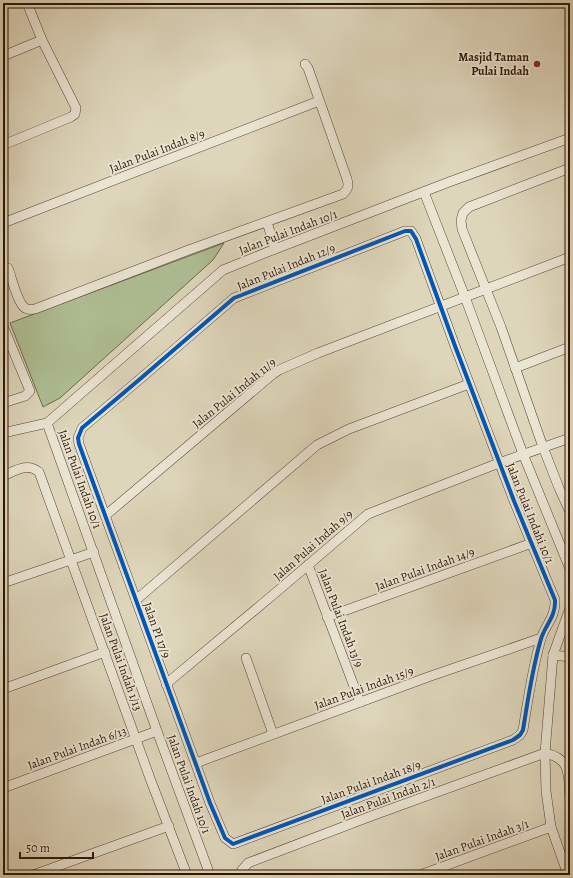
<svg xmlns="http://www.w3.org/2000/svg" width="573" height="878" font-family="Alegreya,serif">
<style>
.green{fill:#aebe93;stroke:#6e6a4a}
.lines{fill:none;stroke-linecap:round;stroke-linejoin:round}
.minor-casing{stroke:#59452f;stroke-width:10}
.minor{stroke:#eae4d3;stroke-width:9}
.cycleway-casing{stroke:#eae4d3;stroke-width:6}
.cycleway{stroke:#0057b8;stroke-width:4}
.poi-dot{fill:#8f2418;stroke:#eae4d3;stroke-width:1.5}
.labels{text-anchor:middle;dominant-baseline:central;stroke-width:3.5;stroke-linejoin:round;paint-order:stroke}
.poi-label{font-size:12px;font-weight:bold;fill:#2d1500;stroke:#eae4d3;text-anchor:end}
.street-label{font-size:12px;fill:#2d1500;stroke:#eae4d3}
</style>
<rect width="100%" height="100%" fill="#ded6bb"/>
<filter id="stains"><feTurbulence type="fractalNoise" baseFrequency=".005" numOctaves="4"/><feColorMatrix values="0 0 0 0 .2 0 0 0 0 .09 0 0 0 0 .02 0 0 0 .5 -.17"/></filter>
<radialGradient id="worn" r=".72"><stop offset=".6" stop-color="#630" stop-opacity="0"/><stop offset="1" stop-color="#630" stop-opacity=".3"/></radialGradient>
<path class="green" d="M224 243 213 260 60 398 43 407 10 323Z"/>
<g class="lines">
<g class="minor-casing">
<g id="minor">
<path d="M3 56 42 40"/>
<path d="M3 145 71 117 75 114 76 108 42 40 27 3"/>
<path d="M570 168 469 207 463 213 461 220 462 229 501 327 543 447 559 488 570 512"/>
<path d="M424 192 465 297 523 454 570 569"/>
<path d="M267 222 275 249"/>
<path d="M3 223 319 101"/>
<path d="M405 231H411L416 239 455 346 514 501 555 600C556 617 545 625 541 639 532 669 528 700 523 730L520 735 513 740 233 844 225 838 210 803 79 444 78 438 82 428 140 379 234 298Z"/>
<path d="M8 268C12 278 17 302 25 308 28 310 31 310 35 309L186 251 343 194C348 189 349 186 347 179L308 68 305 64"/>
<path d="M3 326 30 391 25 396 3 403"/>
<path d="M515 368 570 347"/>
<path d="M47 423 157 731 210 875"/>
<path d="M3 433 47 423 223 270 275 249 449 182 570 138"/>
<path d="M3 476C15 471 27 462 39 472L151 781 187 875"/>
<path d="M106 515 273 374 279 370 318 353 570 257"/>
<path d="M308 565 360 702"/>
<path d="M3 583 94 552"/>
<path d="M136 600 317 445 349 429 469 384"/>
<path d="M327 617 532 543"/>
<path d="M553 655 570 657"/>
<path d="M246 658 273 734"/>
<path d="M166 684 274 594 368 514 499 463 570 438"/>
<path d="M3 689 105 652"/>
<path d="M545 753C572 759 568 775 570 798"/>
<path d="M196 763 428 677 541 638"/>
<path d="M3 788 157 731"/>
<path d="M33 875 169 826"/>
<path d="M241 875 242 870 248 863 374 815 545 753"/>
<path d="M420 875 551 827"/>
<path d="M568 875 551 827 546 791 545 753 553 655 570 608"/>
</g>
</g>
<use href="#minor" class="minor"/>
<g class="cycleway-casing">
<path id="cycleway" d="M405 231H411L416 239 455 346 514 501 555 600C556 617 545 625 541 639 532 669 528 700 523 730L520 735 513 740 233 844 225 838 210 803 79 444 78 438 82 428 140 379 234 298Z"/>
</g>
<use href="#cycleway" class="cycleway"/>
</g>
<circle class="poi-dot" cx="537" cy="64" r="4"/>
<g class="labels">
<g class="poi-label">
<text x="529" y="57">Masjid Taman<tspan x="529" dy="14">Pulai Indah</tspan></text>
</g>
<g class="street-label">
<text transform="translate(157 151) rotate(-21)">Jalan Pulai Indah 8/9</text>
<text transform="translate(288 232) rotate(-21)">Jalan Pulai Indah 10/1</text>
<text transform="translate(286 267) rotate(-22)">Jalan Pulai Indah 12/9</text>
<text transform="translate(234 393) rotate(-39)">Jalan Pulai Indah 11/9</text>
<text transform="translate(80 479) rotate(70)">Jalan Pulai Indah 10/1</text>
<text transform="translate(530 513) rotate(68)">Jalan Pulai Indahi 10/1</text>
<text transform="translate(313 545) rotate(-41)">Jalan Pulai Indah 9/9</text>
<text transform="translate(425 569) rotate(-20)">Jalan Pulai Indah 14/9</text>
<text transform="translate(341 618) rotate(69)">Jalan Pulai Indah 13/9</text>
<text transform="translate(157 630) rotate(70)">Jalan PI 17/9</text>
<text transform="translate(121 662) rotate(70)">Jalan Pulai Indah 1/13</text>
<text transform="translate(364 688) rotate(-20)">Jalan Pulai Indah 15/9</text>
<text transform="translate(77 748) rotate(-20)">Jalan Pulai Indah 6/13</text>
<text transform="translate(371 782) rotate(-20)">Jalan Pulai Indah 18/9</text>
<text transform="translate(189 784) rotate(70)">Jalan Pulai Indah 10/1</text>
<text transform="translate(388 798) rotate(-20)">Jalan Pulai Indah 2/1</text>
<text transform="translate(482 840) rotate(-20)">Jalan Pulai Indah 3/1</text>
</g>
</g>
<rect width="573" height="878" fill="none" stroke="#ded6bb" stroke-width="16"/>
<rect x="4" y="4" width="565" height="870" fill="none" stroke="#2d1500" stroke-width="2"/>
<rect x="8" y="8" width="557" height="862" fill="none" stroke="#2d1500"/>
<path d="M20 852v6h73v-6" fill="none" stroke="#2d1500" stroke-width="2"/>
<text x="26" y="852" font-size="12" fill="#2d1500" stroke="#eae4d3" stroke-width="3" paint-order="stroke">50 m</text>
<rect width="100%" height="100%" filter="url(#stains)"/>
<rect width="100%" height="100%" fill="url(#worn)"/>
</svg>
